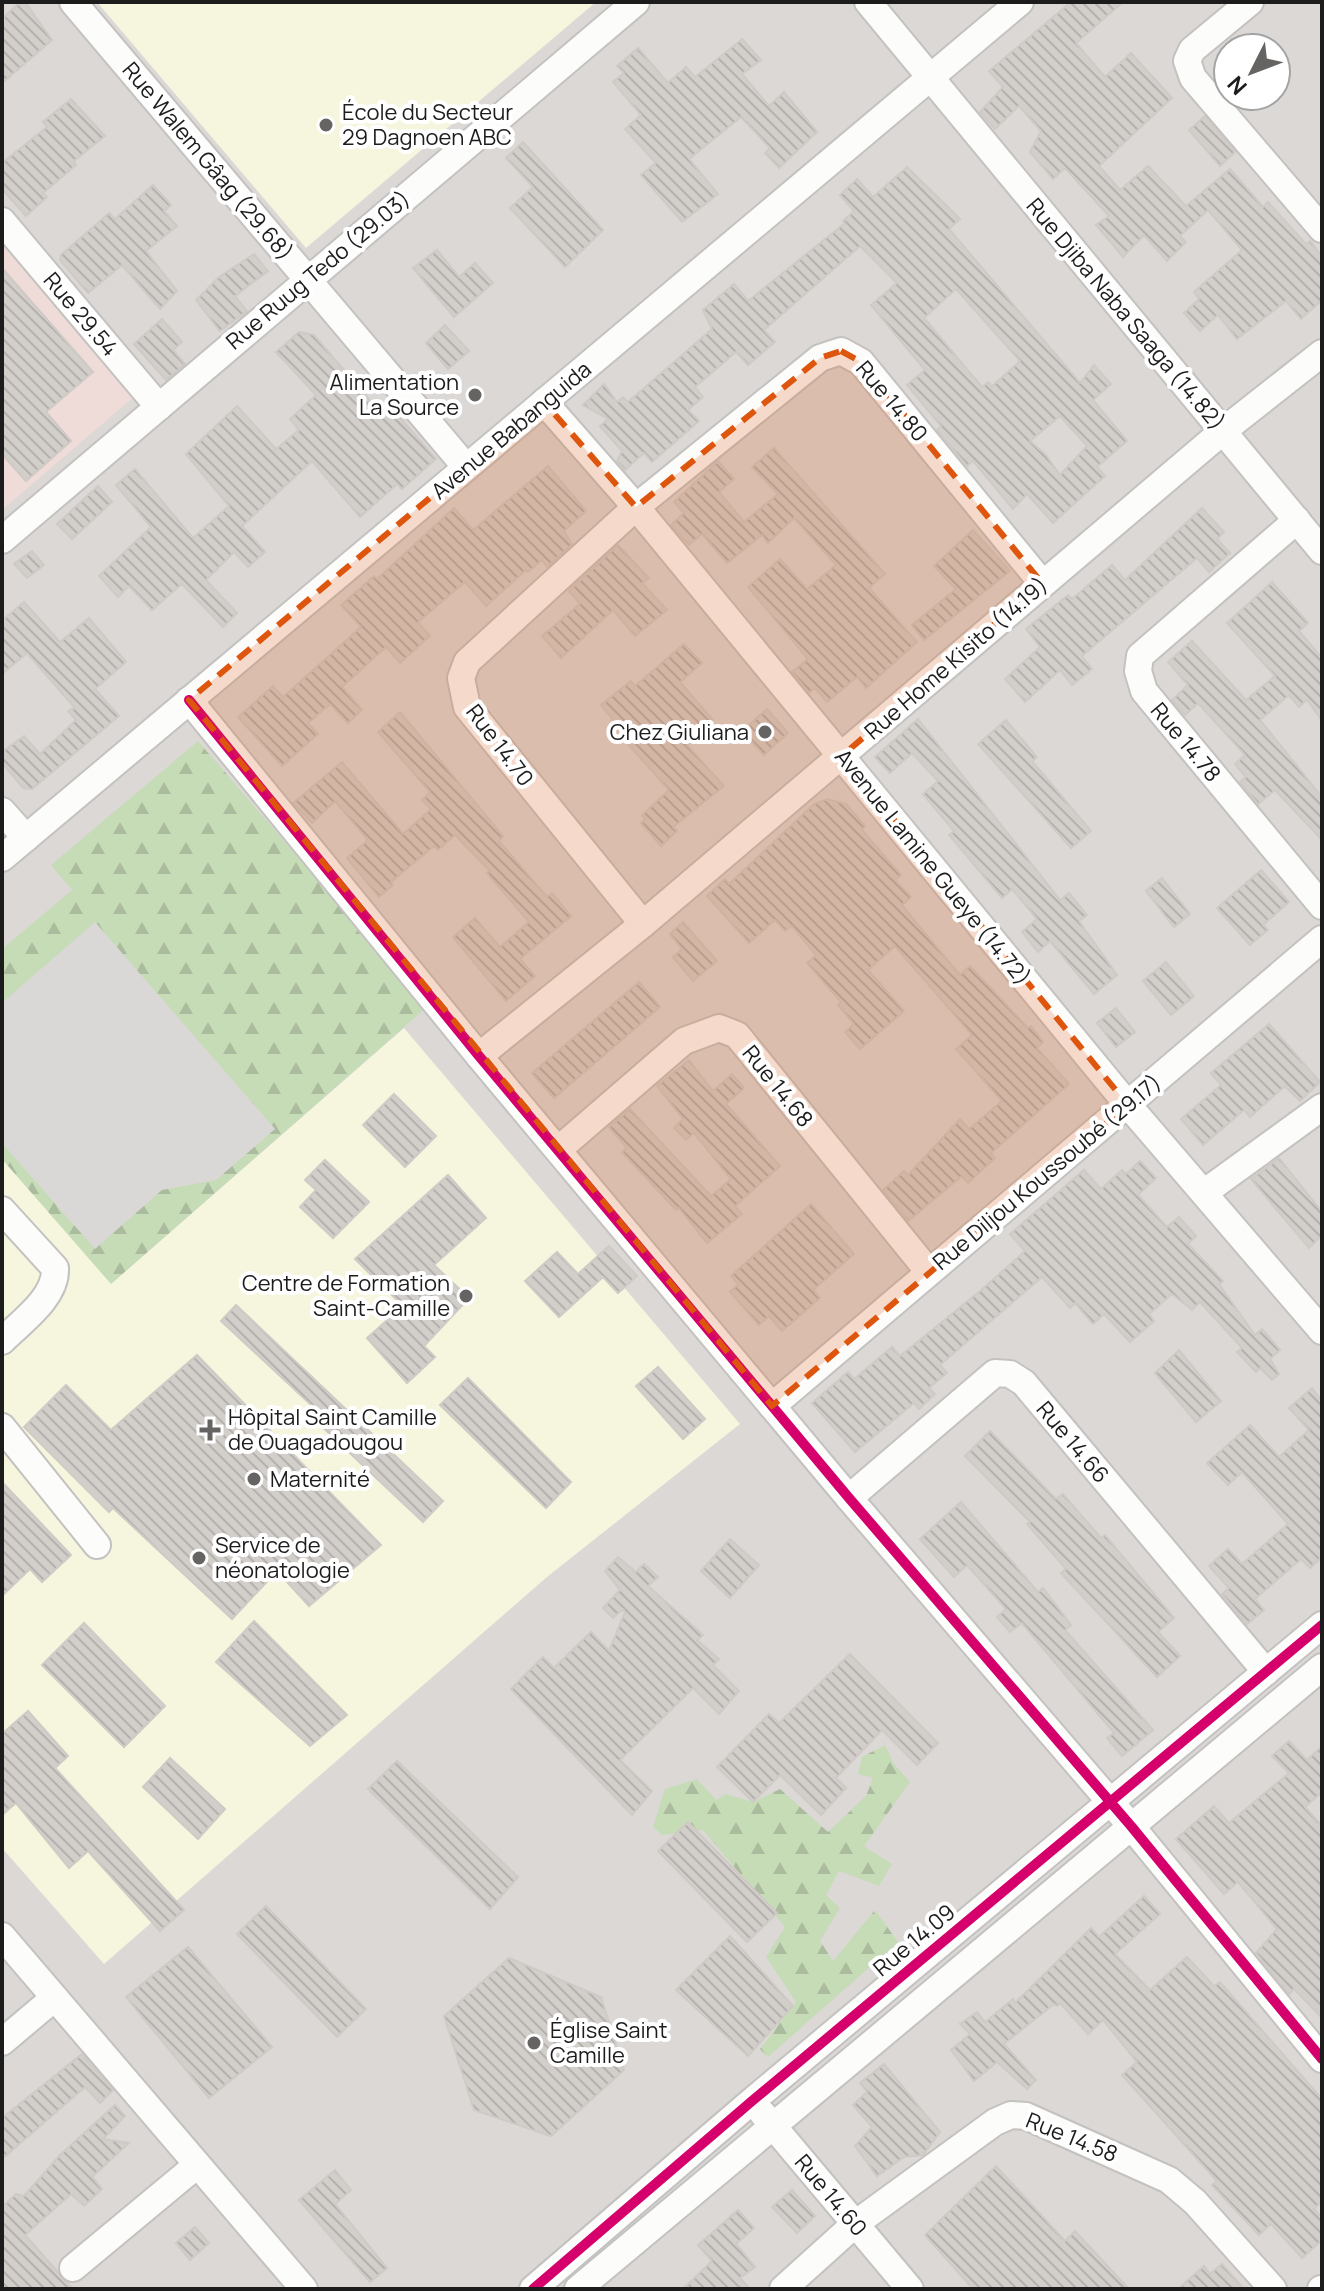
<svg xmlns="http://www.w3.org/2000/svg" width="1324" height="2291" font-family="Manrope,sans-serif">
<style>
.residential{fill:#dbd8d6;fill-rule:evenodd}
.commercial{fill:#efdbd8}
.education{fill:#f6f5de}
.forest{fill:url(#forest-firs)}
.parking{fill:#dad8d6}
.building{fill:url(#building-back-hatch);stroke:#cfcac5;stroke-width:2;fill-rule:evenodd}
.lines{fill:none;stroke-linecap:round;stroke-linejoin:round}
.minor-casing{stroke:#c4c2c0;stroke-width:30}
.minor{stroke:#fcfcfb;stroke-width:26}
.cycleway-casing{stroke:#fff;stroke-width:15}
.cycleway{stroke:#d6006c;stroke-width:10}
.marked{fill:#de560d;fill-opacity:0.2;stroke:#de560d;stroke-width:6;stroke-dasharray:16 10;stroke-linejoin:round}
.poi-dot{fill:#656462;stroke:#fff;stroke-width:3}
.labels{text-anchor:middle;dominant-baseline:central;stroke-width:8;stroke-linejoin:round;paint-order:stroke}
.poi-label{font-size:22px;fill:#1c1c1c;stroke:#fff;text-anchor:start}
.street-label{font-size:22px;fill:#1c1c1c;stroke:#fff}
</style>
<defs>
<pattern id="forest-firs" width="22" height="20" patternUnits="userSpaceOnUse" patternTransform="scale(2)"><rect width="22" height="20" fill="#c6dcb7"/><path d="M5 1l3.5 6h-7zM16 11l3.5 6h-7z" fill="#aabc9d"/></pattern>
<pattern id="building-back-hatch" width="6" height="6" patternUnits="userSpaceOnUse" patternTransform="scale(2)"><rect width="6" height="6" fill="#d2cfcb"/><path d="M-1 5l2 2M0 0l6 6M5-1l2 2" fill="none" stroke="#b4b1ae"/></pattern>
</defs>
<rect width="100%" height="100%" fill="#ece9e4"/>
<path class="residential" d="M2 2H1322V2289H2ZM1228 48H1276V96H1228Z"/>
<path class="commercial" d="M2 240 135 396 2 510Z"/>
<g class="education">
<path d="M97 2H596L306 248Z"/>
<path d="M404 1028 740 1424 547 1577 104 1964 2 1848V1159L112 1283Z"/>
</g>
<g class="forest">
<path d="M198 741 427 1007 111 1284 2 1159V949L72 890 51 865Z"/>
<path d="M885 1745 894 1764 910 1782 864 1846 892 1864 879 1886 839 1871 826 1895 840 1908 820 1941 833 1961 875 1910 898 1942 768 2057 760 2049 796 2002 766 1957 785 1927 703 1830 662 1835 653 1827 665 1789 697 1779 716 1800 726 1794 753 1802 780 1789 828 1832 866 1796 873 1778 858 1774 862 1757Z"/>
</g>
<path class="parking" d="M95 922 275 1129 216 1180 162 1190 95 1249 2 1143V1003Z"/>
<g class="building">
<path d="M20 2H25L52 40 2 83V19Z"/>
<path d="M1071 2H1123L1076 43 1105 77 1131 53 1172 98 1099 166 1120 190 1148 166 1186 206 1230 169 1263 207 1268 202 1306 244 1310 241 1322 256V300L1301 319 1286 301 1237 339 1218 315 1200 331 1184 313 1199 299 1194 292 1242 250 1208 210 1180 236 1186 242 1167 261 1144 235 1123 257 1096 225 1109 216 1065 168 1053 179 1030 152 1041 131 1019 106 995 129 980 112 1003 87 989 71Z"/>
<path d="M742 39 761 60 742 74 769 106 784 92 817 132 779 168 765 153 770 148 741 117 689 159 718 194 682 222 641 175 656 163 625 129 641 115 613 82 624 73 617 66 638 48 668 83 686 67 695 77Z"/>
<path d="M71 99 105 136 74 161 76 165 43 193 47 197 26 216 2 189V163L47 127 43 122Z"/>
<path d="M1205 116 1235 152 1220 166 1189 130Z"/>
<path d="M523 142 603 230 565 267 510 208 533 187 506 158Z"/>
<path d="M907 167 960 219 949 229 1080 383 1094 365 1111 384 1093 400 1127 441 1097 467 1105 476 1053 523 1027 494 1013 509 973 461 967 466 937 430 941 426 907 385 925 370 871 305 897 283 860 246 764 330 775 342 748 365 736 352 695 387 703 397 688 410 699 421 652 462 644 453 625 470 617 461 622 451 600 426 608 419 583 405 604 384 617 402 623 397 628 402 712 329 703 310 734 284 748 301 845 223 843 221 854 211 840 195 857 179 873 197ZM956 289 1020 361 992 386 988 382 982 387 924 318ZM1060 416 1087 446 1060 475 1046 455 1030 441Z"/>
<path d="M153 185 171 205 164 211 177 226 146 251 177 291 160 309 122 265 88 293 60 260 61 255 109 213 115 219Z"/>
<path d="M437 250 459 277 475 263 493 283 454 317 413 268Z"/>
<path d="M254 254 268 271 235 296 247 311 220 331 196 300 219 277Z"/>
<path d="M2 268 93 372 46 412 71 441 26 481 2 454Z"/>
<path d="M162 319 182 342 173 350 185 364 166 380 134 344Z"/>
<path d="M445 325 469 351 448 369 426 343Z"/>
<path d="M299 332 314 335 372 403 380 410 384 406 394 417 397 414 436 459 402 489 397 484 360 517 312 461 242 526 265 552 248 567 234 552 206 580 237 613 223 627 182 584 152 610 129 586 118 597 99 576 151 527 116 485 135 469 193 538 229 506 186 454 237 406 276 449 299 430 290 419 316 395 276 352Z"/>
<path d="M774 448 885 574 869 588 917 642 866 688 857 677 827 702 815 688 809 693 792 672 808 659 748 587 780 559 807 589 836 565 794 518 768 543 762 535 727 563 702 534 689 545 671 525 684 513 674 502 718 461 734 479 719 492 744 522 778 494 752 467Z"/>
<path d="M548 466 586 511 564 531 572 544 547 567 542 560 528 572 526 570 486 606 465 582 418 622 430 636 400 663 386 647 342 687 362 710 348 723 330 704 308 723 318 734 282 766 238 717 273 686 283 697 361 627 341 605 374 576 377 579 454 508 473 530Z"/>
<path d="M98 486 112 502 72 539 57 524Z"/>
<path d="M1202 508 1224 532 1217 539 1230 553 1209 572 1197 558 1082 656 1092 669 1072 685 1060 670 1025 702 1005 679 1040 647 1026 629 1068 595 1072 599 1112 565 1125 580Z"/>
<path d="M973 530 1010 571 924 640 912 625 956 589 934 566Z"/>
<path d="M618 545 649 578 642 583 667 610 635 636 613 610 561 658 542 636 580 604 569 591Z"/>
<path d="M32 551 44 565 27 578 14 564Z"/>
<path d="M1272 582 1308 623 1299 631 1322 658V721L1307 700 1299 707 1289 695 1260 720 1322 797V840L1275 790 1258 804 1240 782 1246 777 1235 764 1245 755 1198 703 1185 715 1172 700 1188 685 1168 662 1192 641 1246 700 1275 676 1227 623Z"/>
<path d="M24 602 60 642 89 618 126 662 95 689 119 716 32 789 23 788 2 763V752L24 736 40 754 76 720 68 711 75 708 27 653 2 674V621Z"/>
<path d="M684 644 702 663 680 682 713 720 687 745 724 786 673 827 677 831 661 846 641 823 645 819 642 815 669 790 627 743 630 741 601 705 631 681 635 686Z"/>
<path d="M767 709 788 733 764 755 742 731Z"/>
<path d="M400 712 503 836 499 841 547 897 552 893 571 916 520 959 535 976 506 1001 453 937 475 918 500 947 529 922 487 873 490 871 455 835 438 850 434 846 391 882 393 885 379 897 347 858 368 840 335 801 312 823 293 803 342 762 403 834 431 809 422 800 430 792 378 732Z"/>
<path d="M918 719 1060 900 1069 893 1087 915 1079 921 1117 975 1094 994 1050 941 1038 952 1022 932 1037 919 1012 889 1002 898 949 835 954 831 923 794 938 781 912 753 890 773 875 757Z"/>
<path d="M1006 720 1037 757 1032 761 1091 831 1071 848 978 744Z"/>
<path d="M827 799 846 804 865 826 862 830 901 875 895 880 911 897 902 905 919 926 960 975 970 966 1028 1028 1031 1026 1043 1042 1037 1048 1069 1084 991 1153 995 1158 968 1183 962 1176 908 1221 883 1190 904 1171 908 1175 960 1119 969 1129 1002 1101 956 1049 972 1035 895 946 868 970 904 1011 860 1049 845 1032 854 1024 838 1005 841 1002 807 963 816 955 792 926 785 931 775 920 749 943 707 896 725 879 729 884 814 804Z"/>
<path d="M1261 870 1289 902 1263 925 1268 930 1250 945 1217 908Z"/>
<path d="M1162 878 1190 914 1174 927 1146 891Z"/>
<path d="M683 922 717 961 693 981 673 957 682 949 670 934Z"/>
<path d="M1166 962 1194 996 1171 1015 1143 981Z"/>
<path d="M639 982 660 1007 554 1098 532 1073Z"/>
<path d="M1116 1008 1135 1032 1116 1047 1097 1023Z"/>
<path d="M1269 1024 1320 1082 1300 1101 1285 1086 1250 1117 1244 1110 1203 1145 1181 1119 1221 1085 1211 1073Z"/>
<path d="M689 1060 713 1091 732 1074 744 1088 726 1104 780 1166 735 1206 742 1214 707 1243 679 1208 676 1210 622 1152 627 1148 609 1127 630 1109 711 1196 731 1179 694 1133 686 1140 674 1128 683 1119 657 1086Z"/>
<path d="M394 1094 436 1136 405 1167 363 1125Z"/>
<path d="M1279 1158 1322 1212V1235L1309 1248 1251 1179Z"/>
<path d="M325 1160 369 1202 333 1238 300 1207 316 1190 305 1180Z"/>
<path d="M1140 1161 1156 1178 1138 1195 1167 1227 1179 1217 1196 1236 1188 1244 1223 1281 1219 1284 1255 1335 1262 1329 1280 1350 1270 1359 1279 1374 1272 1380 1260 1368 1256 1372 1237 1352 1242 1348 1200 1302 1192 1310 1172 1294 1149 1314 1154 1321 1130 1342 1104 1314 1093 1324 1075 1303 1070 1308 1042 1277 940 1365 947 1373 929 1388 935 1394 919 1409 914 1403 855 1452 812 1403 848 1372 854 1379 892 1347 900 1356 980 1291 1025 1251 1010 1234 1084 1170 1101 1189 1122 1170 1126 1174Z"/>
<path d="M448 1175 486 1218 434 1265 469 1298 424 1346 435 1357 407 1383 367 1338 403 1306 355 1259Z"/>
<path d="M811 1204 854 1254 813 1290 820 1298 782 1331 769 1316 759 1325 730 1292 738 1284 731 1276Z"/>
<path d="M609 1246 637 1276 618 1293 603 1277 559 1317 525 1281 557 1252 578 1274Z"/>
<path d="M236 1305 443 1501 423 1522 318 1423 324 1417 221 1321Z"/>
<path d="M1179 1350 1221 1401 1196 1422 1155 1373Z"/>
<path d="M197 1355 381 1545 309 1606 277 1571 232 1619 113 1508 109 1512 24 1427 66 1385 111 1430Z"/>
<path d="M658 1367 705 1419 683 1439 636 1386Z"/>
<path d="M468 1378 571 1482 546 1508 440 1405Z"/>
<path d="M1312 1388 1322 1401V1557L1310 1568 1301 1559 1255 1599 1264 1610 1247 1624 1222 1594 1229 1588 1209 1566 1228 1549 1242 1564 1288 1524 1242 1472 1228 1485 1207 1463 1250 1425 1279 1457 1309 1430 1289 1408Z"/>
<path d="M990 1431 1056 1499 1063 1494 1101 1538 1105 1535 1174 1618 1158 1632 1180 1656 1157 1677 1061 1573 1066 1569 1027 1524 1030 1522 965 1456Z"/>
<path d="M2 1482 71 1555 42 1582 30 1569 2 1596Z"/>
<path d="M961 1502 1038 1592 1043 1588 1071 1625 1065 1630 1153 1730 1122 1756 1107 1738 1114 1733 1022 1623 1010 1632 997 1617 1006 1609 967 1565 954 1577 920 1539Z"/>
<path d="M730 1539 759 1565 730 1598 701 1571Z"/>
<path d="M618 1557 636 1572 644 1564 658 1577 648 1586 703 1635 697 1640 719 1659 713 1665 739 1691 719 1714 693 1688 620 1760 652 1791 632 1815 511 1689 543 1657 554 1668 591 1632 609 1651 625 1612 623 1609 613 1618 603 1608 620 1590 605 1571Z"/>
<path d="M254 1621 347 1715 310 1746 216 1662Z"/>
<path d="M84 1623 165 1706 124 1747 42 1665Z"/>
<path d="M850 1654 938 1743 917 1765 882 1730 836 1778 846 1788 821 1815 780 1775 753 1802 717 1767 769 1714 779 1723Z"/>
<path d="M28 1711 68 1756 55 1768 184 1910 160 1931 88 1851 69 1868 16 1803 2 1815V1734Z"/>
<path d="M1289 1741 1307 1760 1322 1746V1792L1305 1807 1322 1826V2018L1294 1989 1289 1994 1256 1953 1277 1929 1238 1882 1224 1894 1176 1839 1214 1806 1229 1823 1289 1773 1272 1756Z"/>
<path d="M170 1758 225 1809 198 1839 143 1787Z"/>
<path d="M397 1761 518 1877 490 1909 368 1789Z"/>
<path d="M688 1822 777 1913 747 1942 658 1851Z"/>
<path d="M1144 1896 1160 1914 1115 1954 1150 1990 1187 1957 1214 1986 1220 1982 1322 2099V2201L1314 2209 1322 2218V2240L1302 2258 1271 2224 1259 2235 1212 2185 1217 2181 1122 2075 1137 2062 1103 2020 1088 2034 1060 2003 1057 2006 1054 2004 1004 2044 1036 2080 1027 2089 997 2062 974 2081 951 2050 970 2034 960 2024 977 2012 985 2022 1013 1999 1015 2003 1091 1928 1099 1937Z"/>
<path d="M266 1906 366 2009 337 2037 237 1934Z"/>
<path d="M730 1936 793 2006 748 2056 676 1990Z"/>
<path d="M188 1947 272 2047 209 2098 126 1997Z"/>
<path d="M509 1958 601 1997 624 2070 551 2136 474 2110 444 2016Z"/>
<path d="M82 2054 113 2090 100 2103 85 2087 2 2159V2118Z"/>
<path d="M884 2064 940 2132 923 2155 904 2157 877 2176 855 2146 872 2127 853 2105 867 2092 860 2083Z"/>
<path d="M115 2105 125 2116 103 2139 129 2143 92 2177 102 2189 84 2206 71 2194 25 2235 73 2289H2V2207L16 2194 24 2196 60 2155Z"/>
<path d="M996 2166 1065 2241 1075 2231 1129 2289H973L925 2235Z"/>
<path d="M335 2170 351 2190 335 2204 387 2268 370 2282 299 2200Z"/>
<path d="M792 2190 815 2216 797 2233 772 2207Z"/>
<path d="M738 2210 754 2228 736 2244 755 2267 740 2278 750 2289H683L712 2261 698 2245Z"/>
<path d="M195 2227 209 2243 190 2260 176 2243Z"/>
<path d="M1222 2264 1244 2289H1178L1204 2266 1210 2274Z"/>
</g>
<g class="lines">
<g class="minor-casing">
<g id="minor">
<path d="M73 2 466 467"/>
<path d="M868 2 1322 551"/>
<path d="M1250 2 1192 50 1187 61 1193 78 1322 229"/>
<path d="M2 221 159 407"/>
<path d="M544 402 636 507 1128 1105 1322 1331"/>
<path d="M1297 520 1140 656 1138 671 1144 691 1322 906"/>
<path d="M2 540 636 2"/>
<path d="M189 700 479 1056 849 1498 1131 1826 1322 2059"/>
<path d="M2 811 26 838"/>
<path d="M2 858 1020 2"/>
<path d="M643 924 467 707 461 678 467 662 636 507 820 358 841 351 861 362 1042 583"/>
<path d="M479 1056 643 924 1223 431 1322 353"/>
<path d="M559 1149 684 1041 719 1028 737 1035 929 1272"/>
<path d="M1205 1192 1322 1107"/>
<path d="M2 1210 55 1268C57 1297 21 1322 2 1341"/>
<path d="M772 1406 1322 939"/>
<path d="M2 1427 97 1545"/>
<path d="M849 1498 995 1373 1010 1374 1024 1383 1266 1672"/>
<path d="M2 1936 304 2289"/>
<path d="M2 2042 53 1999"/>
<path d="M763 2114 910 2289"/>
<path d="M73 2268 197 2165"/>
<path d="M533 2289 752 2101 1322 1625"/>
<path d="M578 2289 1322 1667"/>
<path d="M783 2289 855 2224 995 2122 1011 2115 1026 2116 1169 2180 1195 2202 1273 2289"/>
<path d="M1321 2289H1322"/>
</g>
</g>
<use href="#minor" class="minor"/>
<g class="cycleway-casing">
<g id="cycleway">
<path d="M189 700 479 1056 849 1498 1131 1826 1322 2059"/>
<path d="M533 2289 752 2101 1322 1625"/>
</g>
</g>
<use href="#cycleway" class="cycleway"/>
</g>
<path class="marked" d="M841 351 861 362 1042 583 842 756 1128 1105 772 1406 189 700 544 402 636 507 820 358Z"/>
<g class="poi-dot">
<circle cx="326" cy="125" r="8"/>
<circle cx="475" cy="395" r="8"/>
<circle cx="765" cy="732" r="8"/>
<circle cx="466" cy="1296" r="8"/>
<path d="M206 1418h8v8h8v8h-8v8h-8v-8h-8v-8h8z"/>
<circle cx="254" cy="1479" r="8"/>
<circle cx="199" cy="1558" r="8"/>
<circle cx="534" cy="2043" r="8"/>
</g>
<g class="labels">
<g class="poi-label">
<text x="342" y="112">École du Secteur<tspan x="342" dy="25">29 Dagnoen ABC</tspan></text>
<text x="459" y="382" text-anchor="end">Alimentation<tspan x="459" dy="25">La Source</tspan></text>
<text x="749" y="732" text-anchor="end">Chez Giuliana</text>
<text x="450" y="1283" text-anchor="end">Centre de Formation<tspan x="450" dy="25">Saint-Camille</tspan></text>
<text x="228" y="1417">Hôpital Saint Camille<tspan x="228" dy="25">de Ouagadougou</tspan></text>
<text x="270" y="1479">Maternité</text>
<text x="215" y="1545">Service de<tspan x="215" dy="25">néonatologie</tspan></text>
<text x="550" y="2030">Église Saint<tspan x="550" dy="25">Camille</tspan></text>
</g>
<g class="street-label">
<text transform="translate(208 161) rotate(50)">Rue Walem Gâag (29.68)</text>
<text transform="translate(318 270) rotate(-40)">Rue Ruug Tedo (29.03)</text>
<text transform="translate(81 314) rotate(50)">Rue 29.54</text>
<text transform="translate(1126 314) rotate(50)">Rue Djiba Naba Saaga (14.82)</text>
<text transform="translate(892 401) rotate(50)">Rue 14.80</text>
<text transform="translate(511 430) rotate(-40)">Avenue Babanguida</text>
<text transform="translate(956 658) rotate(-41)">Rue Home Kisito (14.19)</text>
<text transform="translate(1186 742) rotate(50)">Rue 14.78</text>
<text transform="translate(500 745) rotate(53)">Rue 14.70</text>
<text transform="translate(933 867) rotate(51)">Avenue Lamine Gueye (14.72)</text>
<text transform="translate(778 1086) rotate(51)">Rue 14.68</text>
<text transform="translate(1047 1172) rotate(-40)">Rue Diljou Koussoubé (29.17)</text>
<text transform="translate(1073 1442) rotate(50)">Rue 14.66</text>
<text transform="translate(914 1940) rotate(-40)">Rue 14.09</text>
<text transform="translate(1072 2137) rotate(22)">Rue 14.58</text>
<text transform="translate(831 2195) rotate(50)">Rue 14.60</text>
</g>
</g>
<rect width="1324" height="2291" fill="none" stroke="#1c1c1c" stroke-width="8"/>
<g transform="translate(1252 72) rotate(228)"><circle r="38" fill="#ffffff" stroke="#a4a4a4" stroke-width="2"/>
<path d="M0-6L14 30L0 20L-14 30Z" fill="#656462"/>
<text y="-12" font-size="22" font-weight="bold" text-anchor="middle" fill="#1c1c1c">N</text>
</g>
</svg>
